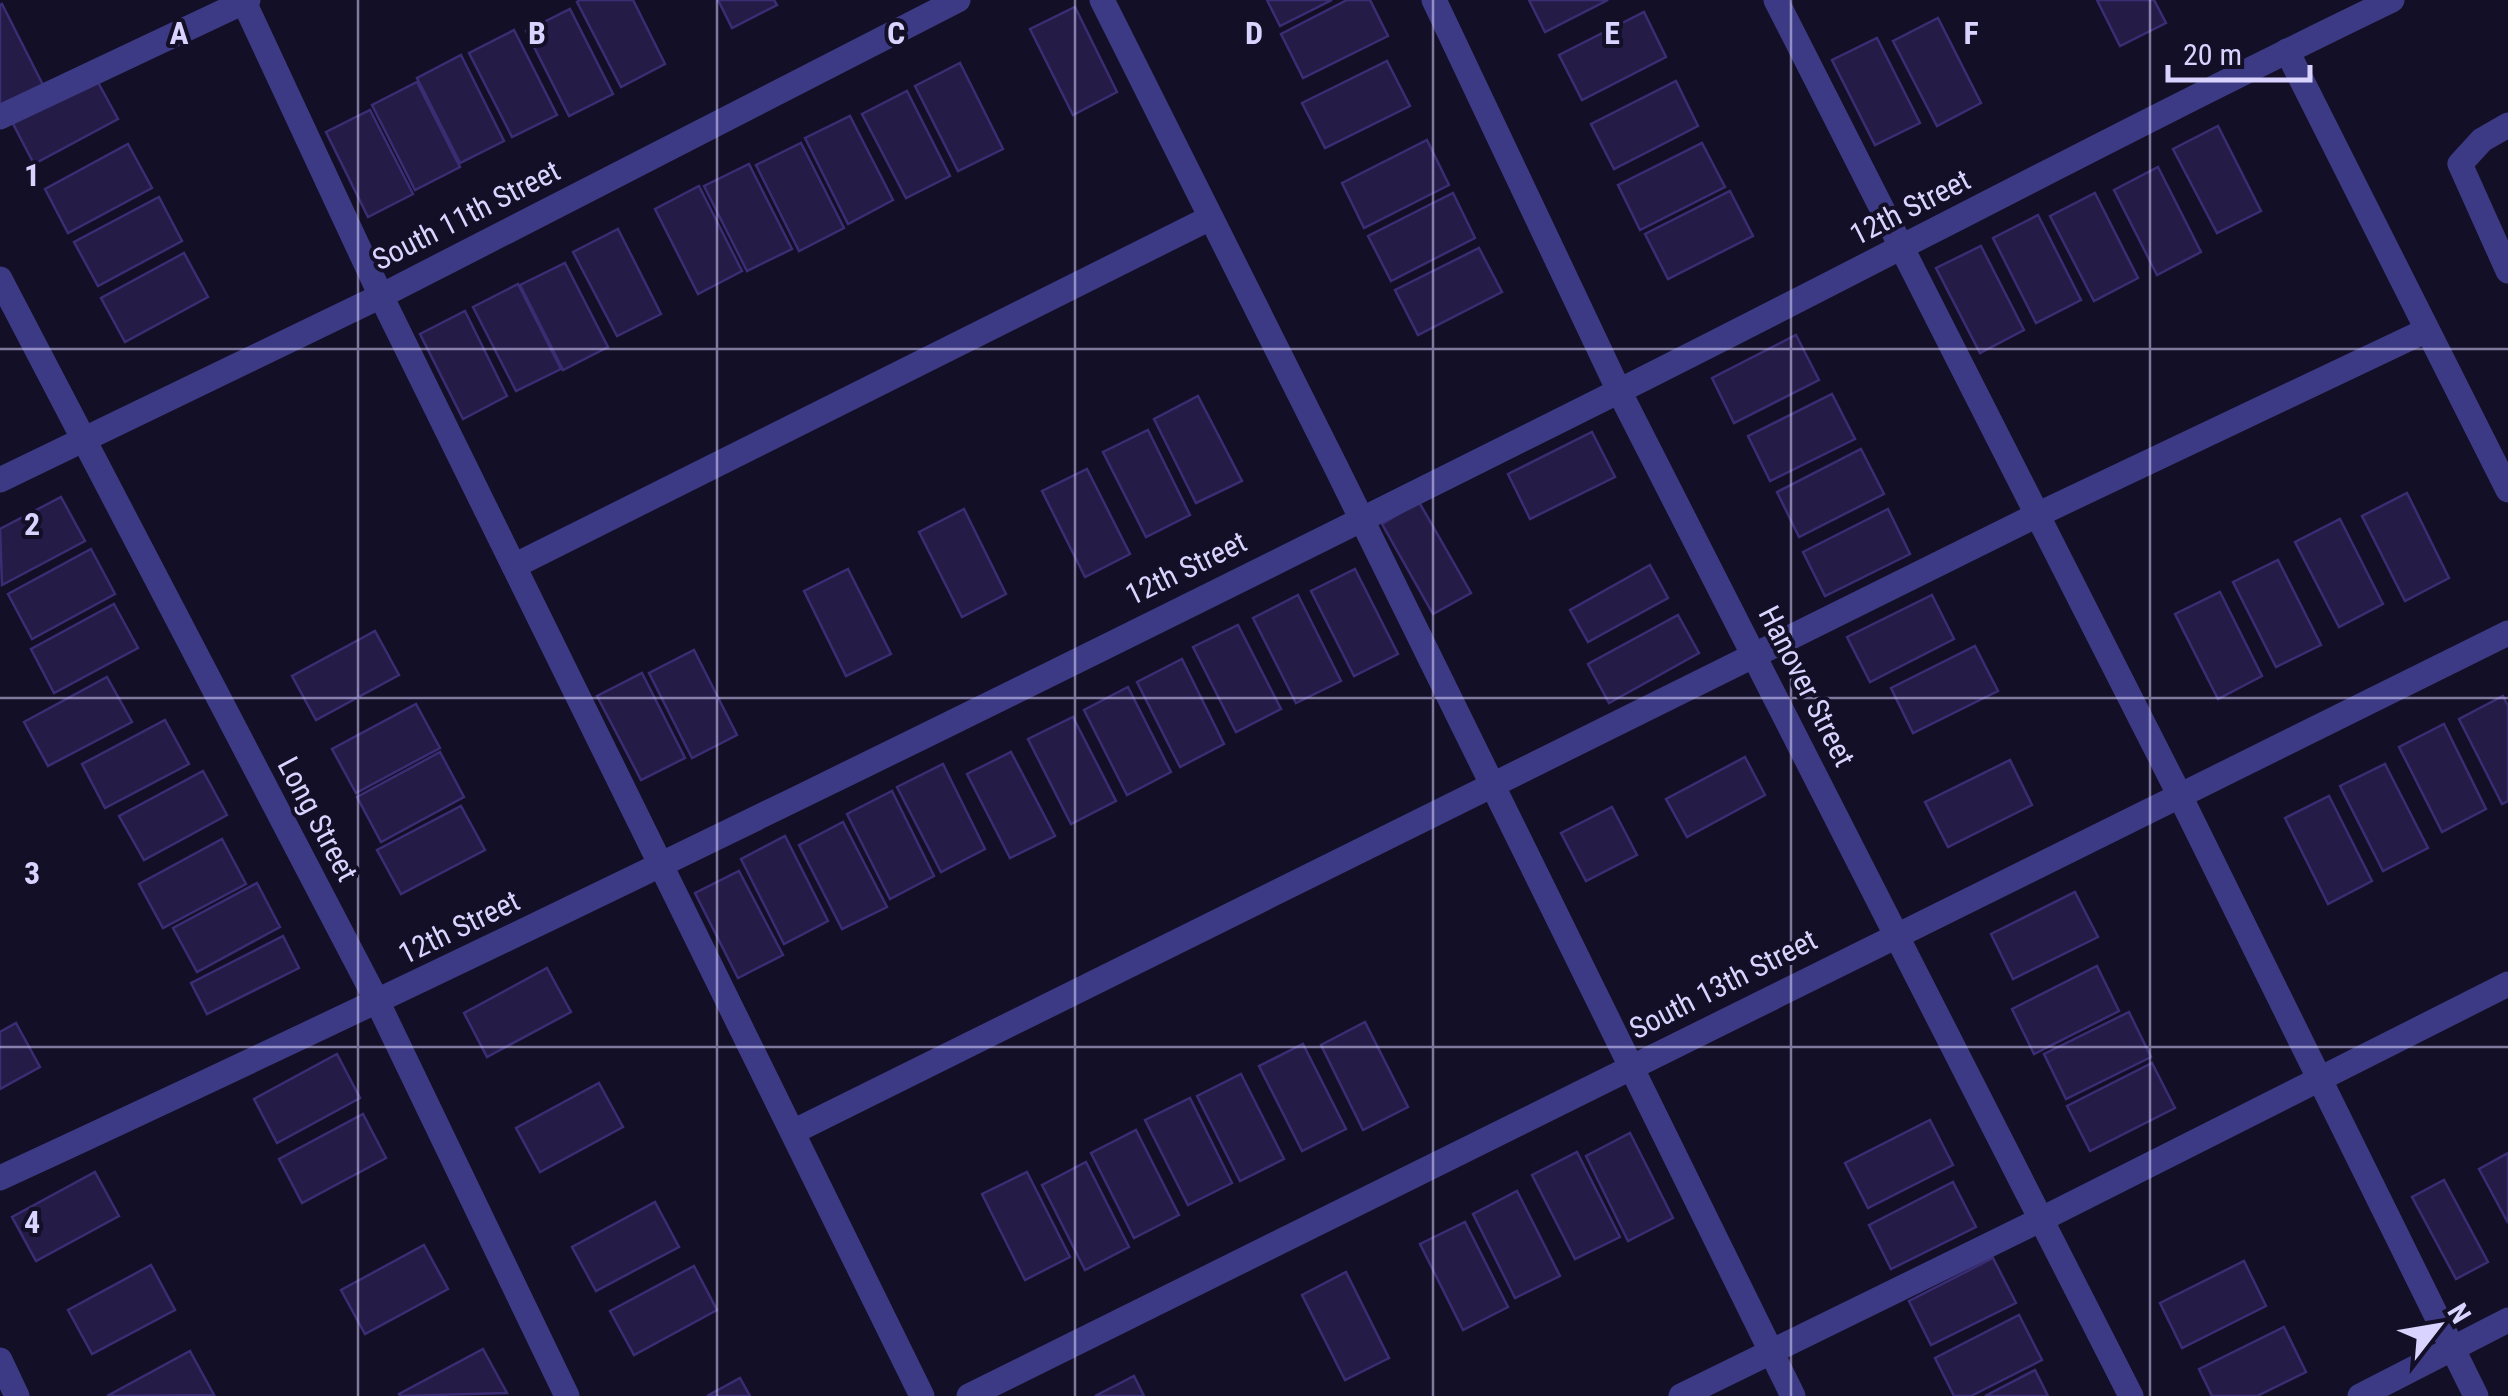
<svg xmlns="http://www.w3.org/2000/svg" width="2508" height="1396" font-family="'Roboto Condensed',sans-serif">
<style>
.building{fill:#241b47;stroke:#3b2d73;stroke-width:2.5}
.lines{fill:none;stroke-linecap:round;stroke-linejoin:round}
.service{stroke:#3d3a85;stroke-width:25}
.minor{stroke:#3d3a85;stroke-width:25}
.tertiary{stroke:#3d3a85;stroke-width:25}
.grid{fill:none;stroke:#d9d4ff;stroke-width:2.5;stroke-opacity:0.55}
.labels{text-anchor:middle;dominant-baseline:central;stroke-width:8;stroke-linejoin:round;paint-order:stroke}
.street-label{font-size:30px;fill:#d9d4ff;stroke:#130f26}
.grid-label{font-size:32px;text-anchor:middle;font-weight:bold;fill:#d9d4ff;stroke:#130f26;stroke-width:8;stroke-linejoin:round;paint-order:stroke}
</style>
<rect width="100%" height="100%" fill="#130f26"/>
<g class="building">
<path d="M580 0H633L665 64 621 87 577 2Z"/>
<path d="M718 0H774L777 5 732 28Z"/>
<path d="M1267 0H1332L1280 26Z"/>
<path d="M1347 0H1370L1388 36 1303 78 1281 34Z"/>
<path d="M1529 0H1608L1545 32Z"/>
<path d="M2097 0H2154L2166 23 2120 46Z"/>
<path d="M2 4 45 89 0 110V5Z"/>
<path d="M1075 7 1117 92 1073 115 1030 29Z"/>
<path d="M570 9 613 94 569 116 526 31Z"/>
<path d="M1644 12 1666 57 1582 100 1559 55Z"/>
<path d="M1938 18 1981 103 1937 126 1893 41Z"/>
<path d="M514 30 557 115 512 137 469 53Z"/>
<path d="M1877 38 1920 123 1875 145 1832 60Z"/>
<path d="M461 55 504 141 460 163 417 78Z"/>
<path d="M1387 61 1410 106 1325 148 1302 103Z"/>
<path d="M960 63 1003 149 958 171 915 86Z"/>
<path d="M94 75 118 119 34 164 11 120Z"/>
<path d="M1676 81 1698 126 1614 169 1591 124Z"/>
<path d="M417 82 460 167 415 190 372 105Z"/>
<path d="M907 91 950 176 906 198 862 114Z"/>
<path d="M370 110 413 194 368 217 326 132Z"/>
<path d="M850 116 893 200 848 224 805 138Z"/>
<path d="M2218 126 2261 211 2217 233 2173 149Z"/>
<path d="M1427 140 1449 185 1364 228 1342 183Z"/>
<path d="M801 143 844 228 799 251 756 165Z"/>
<path d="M1702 143 1725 187 1640 230 1618 185Z"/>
<path d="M128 144 152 188 68 233 45 189Z"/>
<path d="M749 164 792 249 747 271 704 186Z"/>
<path d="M2158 167 2201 252 2157 275 2114 190Z"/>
<path d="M699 186 742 271 698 294 655 209Z"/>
<path d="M1730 191 1753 236 1668 279 1645 234Z"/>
<path d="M1453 193 1475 238 1391 281 1368 236Z"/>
<path d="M2095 193 2138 278 2094 301 2050 216Z"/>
<path d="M159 197 182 241 98 286 74 242Z"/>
<path d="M2038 215 2081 300 2036 323 1993 238Z"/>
<path d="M618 229 661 314 617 336 573 252Z"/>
<path d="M1981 246 2024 330 1980 353 1936 268Z"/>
<path d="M1479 248 1502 292 1418 335 1395 290Z"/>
<path d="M184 253 208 297 125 342 101 298Z"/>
<path d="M565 263 608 347 563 370 520 285Z"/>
<path d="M518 284 561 369 516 391 473 307Z"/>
<path d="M465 311 507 396 463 419 420 334Z"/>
<path d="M1796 335 1819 380 1734 423 1712 378Z"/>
<path d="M1832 394 1855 439 1770 481 1748 436Z"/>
<path d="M1198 396 1242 481 1196 503 1154 419Z"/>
<path d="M1148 430 1190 515 1146 537 1103 452Z"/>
<path d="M1592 432 1615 477 1530 519 1508 474Z"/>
<path d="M1861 449 1884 494 1799 537 1777 492Z"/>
<path d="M1087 469 1130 554 1085 577 1042 491Z"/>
<path d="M2407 493 2449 578 2405 601 2362 516Z"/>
<path d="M61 497 85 541 2 585 0 529Z"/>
<path d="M1419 502 1471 593 1433 614 1382 524Z"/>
<path d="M964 509 1006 594 962 617 919 532Z"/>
<path d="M1888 509 1910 554 1825 596 1803 552Z"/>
<path d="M2340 519 2383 604 2339 627 2295 542Z"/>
<path d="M91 549 115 594 32 639 8 594Z"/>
<path d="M2278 560 2321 645 2276 667 2233 582Z"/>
<path d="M1650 565 1668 598 1588 642 1570 610Z"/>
<path d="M848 569 891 654 846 676 804 591Z"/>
<path d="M1355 569 1398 654 1354 676 1311 591Z"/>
<path d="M2220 592 2262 676 2218 699 2175 614Z"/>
<path d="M1298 595 1341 681 1296 703 1253 618Z"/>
<path d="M1932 595 1954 639 1870 682 1847 637Z"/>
<path d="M114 604 138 648 54 693 31 649Z"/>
<path d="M1678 615 1699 653 1609 703 1588 664Z"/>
<path d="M1238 625 1281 709 1236 732 1193 647Z"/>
<path d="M375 631 399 675 316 720 292 676Z"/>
<path d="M1975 646 1998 691 1913 733 1891 688Z"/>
<path d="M694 650 737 735 692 758 649 673Z"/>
<path d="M1182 659 1224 744 1180 767 1137 682Z"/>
<path d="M642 673 685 758 641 780 597 696Z"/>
<path d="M107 677 132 722 48 766 24 722Z"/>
<path d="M1128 687 1171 772 1127 795 1084 710Z"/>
<path d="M2503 696 2508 706V801L2502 804 2459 719Z"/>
<path d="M416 704 440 748 356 793 332 749Z"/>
<path d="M1073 717 1116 801 1071 824 1028 739Z"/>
<path d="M165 720 189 764 105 808 82 764Z"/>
<path d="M2444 724 2486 809 2442 832 2399 747Z"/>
<path d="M440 752 464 797 381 842 357 797Z"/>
<path d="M1011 752 1055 836 1010 858 967 774Z"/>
<path d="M1745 757 1765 795 1687 837 1666 799Z"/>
<path d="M2010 760 2032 805 1948 847 1925 802Z"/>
<path d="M943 764 985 849 941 872 897 787Z"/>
<path d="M2385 764 2428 848 2383 871 2340 786Z"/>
<path d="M203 771 227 815 144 860 119 816Z"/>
<path d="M892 791 934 876 890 899 847 814Z"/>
<path d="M2329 796 2372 881 2328 904 2285 818Z"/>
<path d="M461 806 485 850 401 894 377 850Z"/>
<path d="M1612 807 1637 855 1586 881 1561 833Z"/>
<path d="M843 822 887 907 842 929 799 845Z"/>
<path d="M785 836 828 921 784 944 741 859Z"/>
<path d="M222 839 246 884 163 928 139 884Z"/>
<path d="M739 871 783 955 738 978 695 893Z"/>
<path d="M257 883 280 927 197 972 173 928Z"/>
<path d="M2075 892 2098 937 2013 979 1991 934Z"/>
<path d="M283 936 299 968 207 1014 191 983Z"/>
<path d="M2097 966 2119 1011 2034 1054 2012 1009Z"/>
<path d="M547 968 571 1012 487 1057 464 1013Z"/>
<path d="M2129 1012 2151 1057 2066 1099 2044 1054Z"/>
<path d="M1365 1022 1408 1107 1363 1130 1321 1045Z"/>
<path d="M16 1023 40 1067 0 1089V1032Z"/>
<path d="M1303 1044 1346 1129 1302 1151 1259 1066Z"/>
<path d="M337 1054 360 1098 277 1143 254 1099Z"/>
<path d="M2152 1063 2175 1108 2090 1151 2067 1106Z"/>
<path d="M1241 1074 1284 1159 1240 1181 1197 1096Z"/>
<path d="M599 1083 623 1127 540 1172 516 1128Z"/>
<path d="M1190 1098 1232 1183 1188 1205 1145 1120Z"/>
<path d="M363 1114 386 1158 302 1203 279 1159Z"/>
<path d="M1930 1120 1953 1165 1868 1208 1845 1163Z"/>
<path d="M1136 1130 1179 1215 1134 1238 1091 1153Z"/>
<path d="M1630 1133 1673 1218 1628 1241 1586 1156Z"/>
<path d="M1577 1152 1620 1237 1575 1259 1532 1175Z"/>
<path d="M2508 1153V1223L2479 1169Z"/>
<path d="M1086 1162 1129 1247 1085 1270 1042 1185Z"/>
<path d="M95 1172 119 1216 36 1261 12 1217Z"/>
<path d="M1027 1172 1070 1257 1025 1280 982 1194Z"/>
<path d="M2444 1180 2488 1262 2456 1279 2412 1197Z"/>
<path d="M1953 1182 1976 1227 1891 1269 1869 1225Z"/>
<path d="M1517 1191 1560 1276 1515 1298 1473 1214Z"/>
<path d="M655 1202 679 1247 596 1291 572 1247Z"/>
<path d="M1465 1222 1508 1307 1463 1330 1420 1244Z"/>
<path d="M424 1245 448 1289 365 1334 341 1290Z"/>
<path d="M1993 1258 2016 1303 1931 1345 1909 1301Z"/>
<path d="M2244 1261 2266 1306 2182 1348 2160 1303Z"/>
<path d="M151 1265 175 1310 92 1354 68 1310Z"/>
<path d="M694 1266 717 1310 634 1355 610 1311Z"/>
<path d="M1346 1272 1389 1358 1345 1380 1302 1295Z"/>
<path d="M2019 1315 2042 1360 1971 1396H1954L1935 1358Z"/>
<path d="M2284 1327 2306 1372 2257 1396H2212L2199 1369Z"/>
<path d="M483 1349 507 1393 400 1396 399 1394Z"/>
<path d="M190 1351 214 1395 107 1396Z"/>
<path d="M2035 1370 2048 1396H1985Z"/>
<path d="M1134 1376 1144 1396H1095Z"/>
<path d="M740 1378 750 1396H707Z"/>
</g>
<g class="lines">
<g class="service">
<path d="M1102 0 1336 467 1793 1396"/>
<path d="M1776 0 2179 794 2476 1396"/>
<path d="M244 2 381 296 922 1396"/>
<path d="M2287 51 2508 490"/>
<path d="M0 117 248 0"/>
<path d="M2508 125 2482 140 2460 164 2508 271"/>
<path d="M514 566 1210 218"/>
<path d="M793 1132 2037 515 2427 330"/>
<path d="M1681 1396 2042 1219 2508 984"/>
</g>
<g class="minor">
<path d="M0 279 378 1003 567 1396"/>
<path d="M0 480 381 296 958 0"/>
<path d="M0 1178C547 925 1088 657 1627 387 1882 259 2135 124 2392 0"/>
<path d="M0 1360 17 1396"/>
<path d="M969 1396 2508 633"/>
<path d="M2360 1396 2508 1320"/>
</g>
<path class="tertiary" d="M1434 0 1619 391 2131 1396"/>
</g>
<path class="grid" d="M358 0V1396M717 0V1396M1075 0V1396M1433 0V1396M1791 0V1396M2150 0V1396M0 349H2508M0 698H2508M0 1047H2508"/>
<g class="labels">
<g class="street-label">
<text transform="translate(1910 207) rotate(-27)">12th Street</text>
<text transform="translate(466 215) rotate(-27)">South 11th Street</text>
<text transform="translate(1186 568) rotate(-26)">12th Street</text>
<text transform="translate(1807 686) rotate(63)">Hanover Street</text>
<text transform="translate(318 819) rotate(62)">Long Street</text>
<text transform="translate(459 927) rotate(-26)">12th Street</text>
<text transform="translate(1723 984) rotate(-27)">South 13th Street</text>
</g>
</g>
<g class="grid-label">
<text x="179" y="44">A</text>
<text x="537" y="44">B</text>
<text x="896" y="44">C</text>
<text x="1254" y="44">D</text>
<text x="1612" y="44">E</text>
<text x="1971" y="44">F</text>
<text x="32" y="186">1</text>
<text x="32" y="535">2</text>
<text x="32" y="884">3</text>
<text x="32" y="1233">4</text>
</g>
<g transform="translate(2438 1326) rotate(59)" stroke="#130f26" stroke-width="8" paint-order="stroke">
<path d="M0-8L18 38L0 25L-18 38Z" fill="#d9d4ff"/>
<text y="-15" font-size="28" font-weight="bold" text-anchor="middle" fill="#d9d4ff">N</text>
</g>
<path d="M2168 65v15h142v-15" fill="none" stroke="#d9d4ff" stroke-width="5"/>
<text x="2183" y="65" font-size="30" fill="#d9d4ff" stroke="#130f26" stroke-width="8" paint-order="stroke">20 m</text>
</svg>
